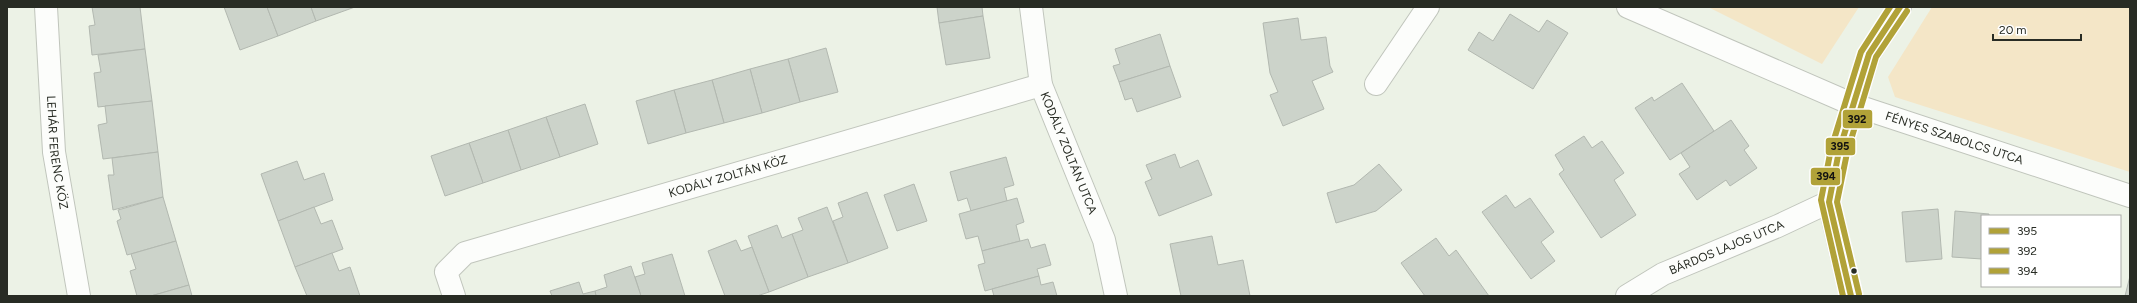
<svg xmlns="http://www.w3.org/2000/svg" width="2137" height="303" font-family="Figtree,sans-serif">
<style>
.green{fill:#f4e6c7}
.building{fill:#ccd3ca;stroke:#b2b8b0}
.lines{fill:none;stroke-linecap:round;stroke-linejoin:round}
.minor-casing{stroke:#c0c5bc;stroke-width:24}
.minor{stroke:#fcfdfb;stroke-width:22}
.bus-1-casing{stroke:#fff;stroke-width:9}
.bus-2-casing{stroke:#fff;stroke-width:9}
.bus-3-casing{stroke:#fff;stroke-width:9}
.bus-1{stroke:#b1a238;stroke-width:6}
.bus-2{stroke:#b1a238;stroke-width:6}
.bus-3{stroke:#b1a238;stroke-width:6}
.bus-dot{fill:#282c24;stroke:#fff;stroke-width:1.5}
.labels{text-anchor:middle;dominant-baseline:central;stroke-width:4;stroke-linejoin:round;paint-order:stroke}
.street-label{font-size:12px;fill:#282c24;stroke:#fff}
.line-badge{stroke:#fff;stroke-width:1.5}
.pale-badge-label{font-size:11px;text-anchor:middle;font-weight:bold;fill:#111}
</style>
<rect width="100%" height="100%" fill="#ecf2e6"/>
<g class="green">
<path d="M1708 7H1859L1822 64Z"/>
<path d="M1932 7H2130V172L1895 97 1888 77Z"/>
</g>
<g class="building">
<path d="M92 7H140L145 49 92 55 89 26 95 25Z"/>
<path d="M224 7H267L278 36 240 50Z"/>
<path d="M267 7H311L316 21 278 36Z"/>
<path d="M311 7H355L316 21Z"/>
<path d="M937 7H982L983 16 939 23Z"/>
<path d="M1510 14 1539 32 1547 20 1568 33 1533 89 1468 50 1479 32 1493 41Z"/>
<path d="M983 16 990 58 946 65 939 23Z"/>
<path d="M1298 18 1301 40 1326 37 1330 66 1333 72 1312 81 1324 109 1283 126 1270 95 1278 92 1270 73 1263 23Z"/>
<path d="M1160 34 1170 66 1119 82 1113 66 1120 64 1115 49Z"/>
<path d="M826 48 838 92 800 102 788 59Z"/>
<path d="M145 49 152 101 98 107 94 73 101 72 98 55Z"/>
<path d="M788 59 800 102 762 113 750 69Z"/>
<path d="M1170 66 1181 97 1137 112 1132 98 1125 100 1119 82Z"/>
<path d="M750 69 762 113 724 123 712 80Z"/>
<path d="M712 80 724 123 686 133 674 90Z"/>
<path d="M1682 83 1714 131 1670 160 1635 108 1652 97 1654 101Z"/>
<path d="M674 90 686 133 648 144 636 101Z"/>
<path d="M152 101 158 152 103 159 98 125 107 123 105 106Z"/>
<path d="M585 104 598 144 560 157 546 117Z"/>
<path d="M546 117 560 157 521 170 508 130Z"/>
<path d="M1731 120 1749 146 1744 150 1757 168 1730 186 1726 180 1697 200 1679 174 1690 167 1681 153Z"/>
<path d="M508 130 521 170 483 183 469 143Z"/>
<path d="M1584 136 1592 148 1602 141 1624 173 1614 180 1636 215 1601 238 1559 174 1564 170 1555 155Z"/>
<path d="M469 143 483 183 445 196 431 156Z"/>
<path d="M158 152 163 197 113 210 108 175H114L112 158Z"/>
<path d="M1175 154 1180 168 1198 160 1212 195 1159 216 1145 182 1152 179 1146 165Z"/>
<path d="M1006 157 1014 185 1004 188 1007 201 971 211 967 198 958 201 950 172Z"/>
<path d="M297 161 304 180 324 173 333 200 278 221 261 174Z"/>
<path d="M1379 164 1402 190 1376 211 1336 223 1327 193 1354 185Z"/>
<path d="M914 184 927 221 897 231 884 195Z"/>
<path d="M867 192 888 248 848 263 833 221 843 217 838 203Z"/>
<path d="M1506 195 1515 208 1530 198 1554 232 1541 242 1555 261 1531 279 1482 212Z"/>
<path d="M163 197 176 241 127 255 117 221 121 219 118 210Z"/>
<path d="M1017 198 1024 222 1016 225 1020 241 982 251 978 236 966 239 959 214Z"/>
<path d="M314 207 321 224 332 220 343 249 295 267 278 221Z"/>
<path d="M827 207 848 263 808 277 792 234 803 230 798 218Z"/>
<path d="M1938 209 1942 259 1906 262 1902 212Z"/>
<path d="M1955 211 1989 214V216H1982V259L1952 257Z"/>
<path d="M777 225 782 238 792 234 808 277 769 292 748 236Z"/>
<path d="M1212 236 1218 265 1243 260 1250 296H1181L1170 244Z"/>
<path d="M1436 238 1449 256 1456 250 1489 296H1425L1401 263Z"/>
<path d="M1028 239 1031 248 1045 244 1051 265 1037 269 1039 276 985 291 978 265 985 263 982 251Z"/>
<path d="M736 240 741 251 752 247 769 292 757 296H725L708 251Z"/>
<path d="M176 241 189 285 151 296H137L130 271 136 269 131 254Z"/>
<path d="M332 253 339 271 350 267 360 296H307L295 267Z"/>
<path d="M672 254 685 296H641L635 277 645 274 642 263Z"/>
<path d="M631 266 641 296H596L595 291 607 287 604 275Z"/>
<path d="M1039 276 1041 285 1053 282 1057 296H994L992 289Z"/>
<path d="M2130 276V296H2125Z"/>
<path d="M579 282 583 294 595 291 596 296H552L550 291Z"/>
<path d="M189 285 192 296H151Z"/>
</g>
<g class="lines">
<g class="minor-casing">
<g id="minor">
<path id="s1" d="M46 7 54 152 79 296"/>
<path id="s2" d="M1031 7 1041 85 1104 240 1116 296"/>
<path id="s3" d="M1628 7 1854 105 2130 196"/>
<path d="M1376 84 1428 7"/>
<path id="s4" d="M454 296 446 272 465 253 1041 85"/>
<path id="s5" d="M1627 296 1663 274 1778 226 1829 202"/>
<path d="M1851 296 1829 202 1839 151 1869 54 1900 7"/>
</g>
</g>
<use href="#minor" class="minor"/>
<g class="bus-1-casing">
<path id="bus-1" d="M1851 296 1829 202 1839 151 1869 54 1900 7"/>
</g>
<g class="bus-2-casing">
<path id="bus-2" d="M1859 294 1837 202 1847 153 1876 57 1907 11"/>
</g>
<g class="bus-3-casing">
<path id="bus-3" d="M1843 296 1821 200 1831 149 1861 52 1890 7"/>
</g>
<use href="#bus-1" class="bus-1"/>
<use href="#bus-2" class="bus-2"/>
<use href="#bus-3" class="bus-3"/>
</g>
<circle class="bus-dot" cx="1854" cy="271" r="3.5"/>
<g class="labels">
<g class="street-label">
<text stroke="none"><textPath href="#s3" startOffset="352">FÉNYES SZABOLCS UTCA</textPath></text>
<text stroke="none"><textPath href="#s1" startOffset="146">LEHÁR FERENC KÖZ</textPath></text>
<text stroke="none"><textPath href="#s2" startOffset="152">KODÁLY ZOLTÁN UTCA</textPath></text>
<text stroke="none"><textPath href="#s4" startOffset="326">KODÁLY ZOLTÁN KÖZ</textPath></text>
<text stroke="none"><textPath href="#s5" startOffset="111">BÁRDOS LAJOS UTCA</textPath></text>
</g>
</g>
<g class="line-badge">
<rect x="1842" y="109" width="31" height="20" rx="4" fill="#b1a238"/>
<rect x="1825" y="137" width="31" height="19" rx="4" fill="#b1a238"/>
<rect x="1810" y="167" width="31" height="19" rx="4" fill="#b1a238"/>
</g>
<g class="pale-badge-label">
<text x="1857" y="123">392</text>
<text x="1840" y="150">395</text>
<text x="1826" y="180">394</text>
</g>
<rect width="2137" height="303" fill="none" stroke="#282c24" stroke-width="16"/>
<rect x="1981" y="215" width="140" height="72" fill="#ffffff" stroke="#a9aba7"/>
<rect x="1989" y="228" width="20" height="6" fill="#b1a238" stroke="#a9aba7"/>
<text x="2017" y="235" font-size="12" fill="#282c24">395</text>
<rect x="1989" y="248" width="20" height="6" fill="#b1a238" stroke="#a9aba7"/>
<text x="2017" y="255" font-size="12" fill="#282c24">392</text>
<rect x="1989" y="268" width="20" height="6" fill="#b1a238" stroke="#a9aba7"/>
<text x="2017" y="275" font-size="12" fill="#282c24">394</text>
<path d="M1993 34v6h88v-6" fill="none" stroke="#282c24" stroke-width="2"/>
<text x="1999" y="34" font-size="12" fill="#282c24" stroke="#ffffff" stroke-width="3" paint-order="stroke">20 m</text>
</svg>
